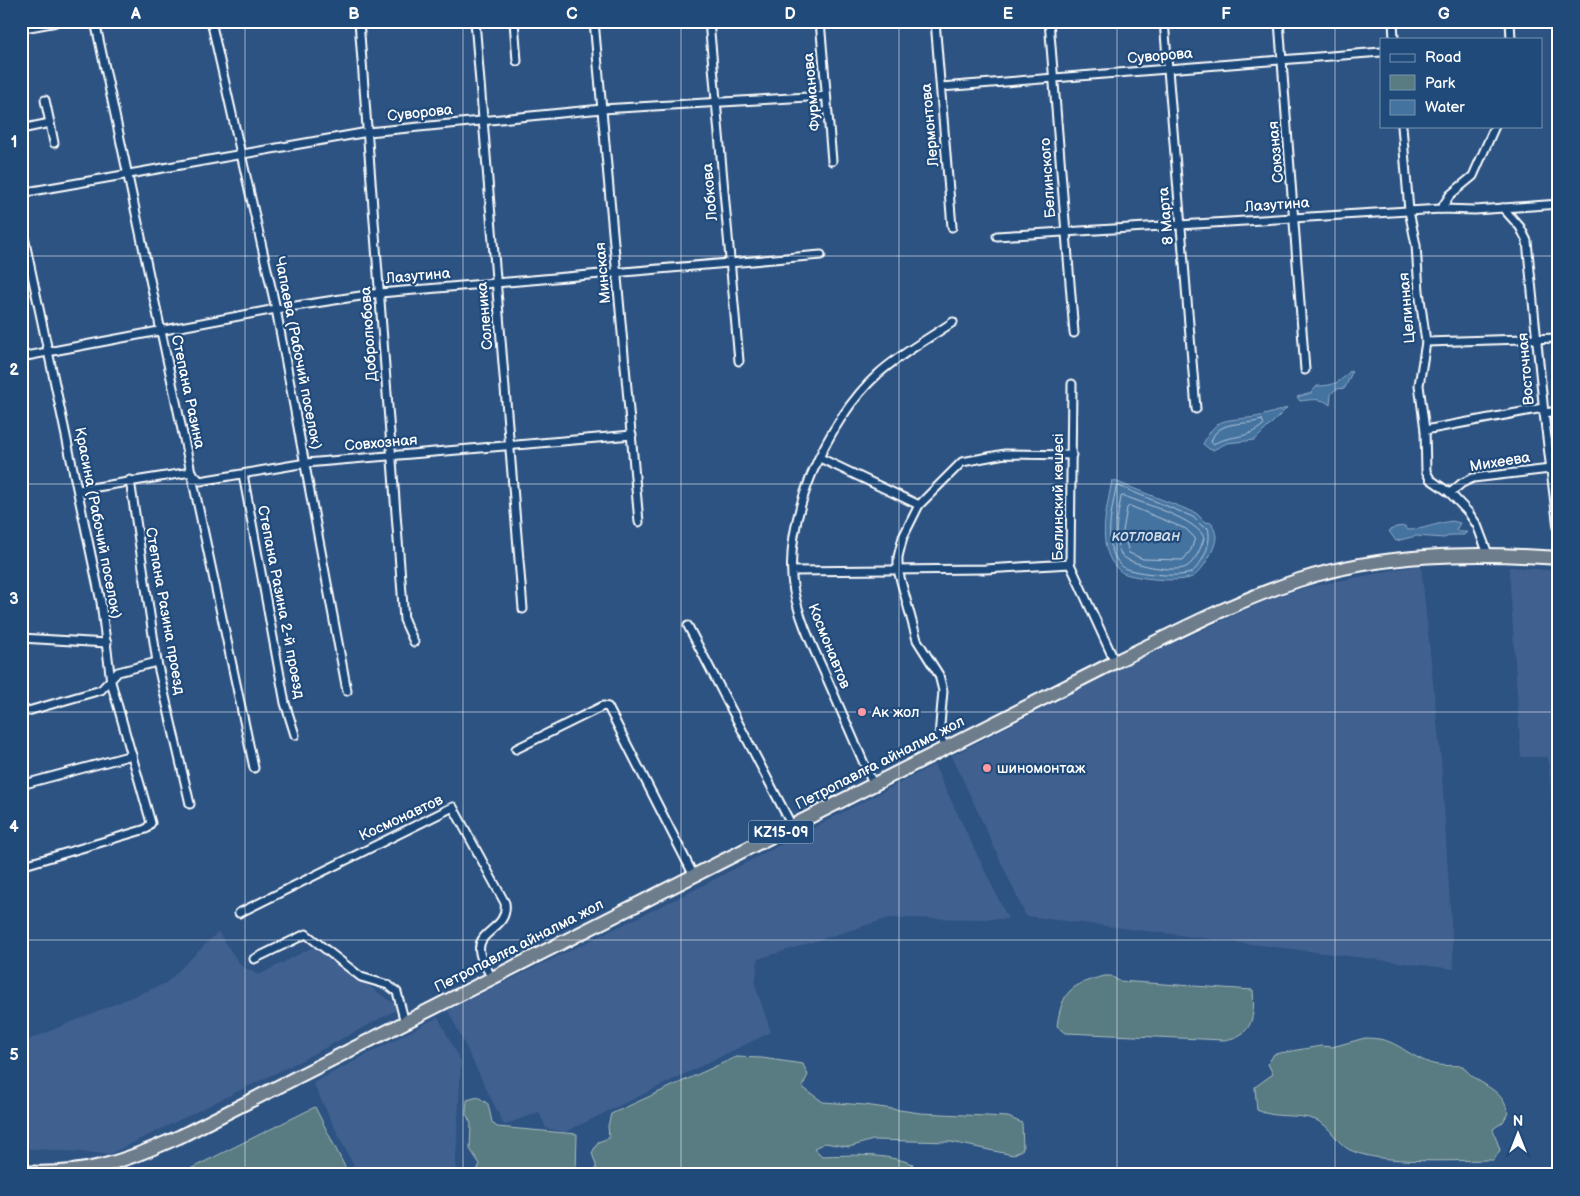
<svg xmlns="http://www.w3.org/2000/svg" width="1580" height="1196" font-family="'Balsamiq Sans',sans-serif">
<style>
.built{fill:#416190}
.green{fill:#587c81;stroke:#acbec0}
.water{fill:#4573a0;stroke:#8fabc6}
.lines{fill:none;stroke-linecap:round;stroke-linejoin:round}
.shore{stroke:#b5c7d9;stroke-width:1}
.street-casing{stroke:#fff;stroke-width:11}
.secondary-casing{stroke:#fff;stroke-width:14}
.highway-casing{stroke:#fff;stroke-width:16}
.street{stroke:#1f4a7a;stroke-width:7}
.secondary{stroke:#1f4a7a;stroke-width:10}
.highway{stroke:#6d7d8c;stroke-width:12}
.grid{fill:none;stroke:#fff;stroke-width:1;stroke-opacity:0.55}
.poi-dot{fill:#ff9aa2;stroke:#1f4a7a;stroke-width:2}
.labels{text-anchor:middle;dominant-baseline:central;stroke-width:4.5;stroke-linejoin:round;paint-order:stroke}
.shield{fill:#1f4a7a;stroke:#bcc9d7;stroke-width:1}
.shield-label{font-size:14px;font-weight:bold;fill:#fff}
.street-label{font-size:15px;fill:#fff;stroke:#1f4a7a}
.poi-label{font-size:15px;fill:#fff;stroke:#1f4a7a;text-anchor:start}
.water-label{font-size:16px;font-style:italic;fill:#d0dce7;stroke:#1f4a7a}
.neatline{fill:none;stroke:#fff;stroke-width:2}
.grid-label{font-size:16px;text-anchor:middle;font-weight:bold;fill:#fff}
</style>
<rect width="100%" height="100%" fill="#2d5383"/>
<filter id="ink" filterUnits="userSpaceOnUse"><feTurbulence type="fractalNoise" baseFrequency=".02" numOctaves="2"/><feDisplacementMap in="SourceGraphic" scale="10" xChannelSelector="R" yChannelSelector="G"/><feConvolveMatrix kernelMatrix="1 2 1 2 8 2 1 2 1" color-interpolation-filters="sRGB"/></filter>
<g filter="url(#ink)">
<g class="built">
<path d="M1421 565 1441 761 1454 969 1026 916 952 756 1122 667 1267 600 1307 587Z"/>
<path d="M1509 567 1559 571V819H1553L1548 757H1521Z"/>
<path d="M934 765 1008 919 889 918 758 959 755 985 771 1032 565 1132 546 1128 539 1112 504 1125 448 1010 688 893Z"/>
<path d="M218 932 241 966 259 975 313 947 400 1008 300 1061 110 1154 21 1148V1043L166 983Z"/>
<path d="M438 1017 461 1062 455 1175H358L313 1083Z"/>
</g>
<g class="green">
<path d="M1105 976H1111L1119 981 1253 990C1255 1017 1253 1036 1224 1040L1066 1033 1057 1026C1062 991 1071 984 1105 976Z"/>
<path d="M1365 1038C1396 1038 1399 1050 1425 1061 1436 1067 1451 1065 1463 1066 1477 1087 1502 1085 1508 1113L1503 1122 1493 1129 1500 1150 1494 1160C1457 1160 1381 1165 1350 1150 1336 1143 1331 1126 1316 1120 1297 1113 1275 1119 1257 1110L1255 1087 1273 1074 1268 1064 1274 1054 1321 1046 1332 1047Z"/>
<path d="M736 1057 762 1058 803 1064 808 1075 802 1087 823 1102 865 1105 920 1113 1008 1117 1022 1123 1023 1149 1013 1155 951 1142 873 1140 849 1147 825 1143 814 1148 822 1156C853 1155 884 1153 913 1164L906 1174H881L843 1169 807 1175H596V1165L592 1153 598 1142 609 1138 608 1126 611 1114Z"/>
<path d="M478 1097 488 1104 492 1122 497 1127 577 1134 576 1172 578 1175H475L480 1164 470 1149 471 1124 466 1113 467 1100Z"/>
<path d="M315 1107 349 1175H190L188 1170Z"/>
</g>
<g class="water">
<path d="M1350 371 1352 372 1345 388 1336 389 1331 394 1330 405C1322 397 1310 400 1300 401L1297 397 1311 393 1317 386C1332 386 1340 383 1350 371Z"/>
<path d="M1287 408 1255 440 1227 443 1213 450 1209 449 1203 444C1216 419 1221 421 1247 418 1261 417 1274 412 1287 408Z"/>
<path d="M1112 480 1196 513 1205 522 1212 523C1213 527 1216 533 1216 537 1216 548 1203 570 1194 576 1183 584 1134 578 1123 573 1120 572 1114 565 1112 562 1097 538 1108 505 1112 480Z"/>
<path d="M1452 521 1460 523 1456 530 1459 532H1467L1464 535H1452L1444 538 1416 536 1396 541 1389 531 1396 527 1405 526 1408 530C1422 530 1437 523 1452 521Z"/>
</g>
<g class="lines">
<g class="shore">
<path d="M1262 420 1264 424C1247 440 1233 434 1213 444L1211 442C1217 419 1244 426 1262 420Z"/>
<path d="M1119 486 1193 517 1202 526 1208 528C1212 542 1204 562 1192 572 1183 579 1134 573 1124 568 1122 566 1118 562 1116 559 1104 539 1112 510 1116 488Z"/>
<path d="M1124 496C1142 503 1199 520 1204 538 1201 548 1195 562 1186 567 1175 573 1127 565 1121 554 1112 536 1118 516 1121 497Z"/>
<path d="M1130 506 1186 529 1195 538 1191 550 1183 560 1143 559 1129 553 1123 531 1127 508Z"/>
</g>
<g class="street-casing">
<g id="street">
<path d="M95 21 254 768"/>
<path d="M211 21 276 309 347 691"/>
<path d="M359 21 404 620 414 642"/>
<path d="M475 21 523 609"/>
<path d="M514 21 517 61"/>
<path d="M594 21 639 522"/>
<path d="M709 21 739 361"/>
<path d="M820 21 832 161"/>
<path d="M935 21 952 227"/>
<path d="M1049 21 1074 333"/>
<path d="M1164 21 1196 409"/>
<path d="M1279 21 1305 370"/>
<path d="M1393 21 1394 39"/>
<path d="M1510 21 1511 39"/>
<path d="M941 87 1381 52"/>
<path d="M50 123 54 143"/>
<path d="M1402 126 1409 211 1416 245 1419 291 1426 342 1419 385 1425 430 1426 471 1430 479 1450 493 1468 512 1477 525 1488 554"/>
<path d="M21 129 50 123 45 100"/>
<path d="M21 193 368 132 602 109 826 96"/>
<path d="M1503 208 1520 227 1527 241 1544 413 1559 536"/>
<path d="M1441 209 1450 195 1473 176 1495 126"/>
<path d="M21 223 101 602 111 682 151 823 146 829 21 866"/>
<path d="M997 236 1441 209 1475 210 1559 204"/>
<path d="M1426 342 1559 338"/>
<path d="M21 357 276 309 380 293 821 255"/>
<path d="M1072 384 1070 564 1115 662"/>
<path d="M1544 413 1559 411"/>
<path d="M1425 430 1543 408"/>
<path d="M820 458 919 505"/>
<path d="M243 474 285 703 295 735"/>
<path d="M130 480 157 662 190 804"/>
<path d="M78 490 191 472 200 481 306 463 632 435"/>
<path d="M1450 493 1462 483 1473 478 1559 468"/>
<path d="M793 571 985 569 1070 564"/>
<path d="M688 626 792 826"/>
<path d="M21 638 107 643"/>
<path d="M21 713 101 690 118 672 157 662"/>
<path d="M946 747 939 736 943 691 939 675 917 640 898 570V557L903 537 919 505 962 462 1005 454 1072 455"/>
<path d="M516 749 603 706 608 707 694 876"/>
<path d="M873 784C857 748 841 711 825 674 813 647 800 621 794 592 780 523 827 420 878 374 900 354 928 339 953 322"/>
<path d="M21 785 132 755"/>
<path d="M239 913 453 807 505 903C509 930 475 930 480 953 481 961 488 970 492 978"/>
<path d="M254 959 306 934 361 977 388 985 397 992 405 1023"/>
</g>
</g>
<g class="secondary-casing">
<path id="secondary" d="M21 27 54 21"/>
</g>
<g class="highway-casing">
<path id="highway" d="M21 1172C85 1176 124 1162 181 1136L1115 662C1175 633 1235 601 1299 580 1383 553 1472 552 1559 558"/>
</g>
<use href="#street" class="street"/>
<use href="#secondary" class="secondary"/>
<use href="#highway" class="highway"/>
</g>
</g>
<path class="grid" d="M245 21V1175M463 21V1175M681 21V1175M899 21V1175M1117 21V1175M1335 21V1175M21 256H1559M21 484H1559M21 712H1559M21 940H1559"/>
<g class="poi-dot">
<circle cx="862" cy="712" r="5"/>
<circle cx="987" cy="768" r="5"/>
</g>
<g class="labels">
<rect class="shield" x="748.5" y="820.5" width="65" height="23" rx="4"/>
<g class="shield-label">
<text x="781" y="832">KZ15-09</text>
</g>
<g class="street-label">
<text transform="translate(1160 56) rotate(-5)">Суворова</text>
<text transform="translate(812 92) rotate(-95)">Фурманова</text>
<text transform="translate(420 113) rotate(-6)">Суворова</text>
<text transform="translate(930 125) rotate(-95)">Лермонтова</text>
<text transform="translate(1276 152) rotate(-95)">Союзная</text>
<text transform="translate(1048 178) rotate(-94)">Белинского</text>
<text transform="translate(710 192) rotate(-95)">Лобкова</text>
<text transform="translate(1277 205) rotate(-4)">Лазутина</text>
<text transform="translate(1166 216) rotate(-95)">8 Марта</text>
<text transform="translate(603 273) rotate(-95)">Минская</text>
<text transform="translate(418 276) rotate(-5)">Лазутина</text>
<text transform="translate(1407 308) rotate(-95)">Целинная</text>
<text transform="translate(485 316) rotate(-95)">Соленика</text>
<text transform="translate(369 334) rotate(-94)">Добролюбова</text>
<text transform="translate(298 353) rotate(79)">Чапаева (Рабочий поселок)</text>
<text transform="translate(1526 369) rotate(-95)">Восточная</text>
<text transform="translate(188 392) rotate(78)">Степана Разина</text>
<text transform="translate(381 443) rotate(-5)">Совхозная</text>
<text transform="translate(1500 462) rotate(-9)">Михеева</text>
<text transform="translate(1058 497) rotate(-90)">Белинский көшесі</text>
<text transform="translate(98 523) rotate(79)">Красина (Рабочий поселок)</text>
<text transform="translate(281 602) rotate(79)">Степана Разина 2-й проезд</text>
<text transform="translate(165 611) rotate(80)">Степана Разина проезд</text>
<text transform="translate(829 646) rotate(68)">Космонавтов</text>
<text transform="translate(880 763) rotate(-27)">Петропавлға айналма жол</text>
<text transform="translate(401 818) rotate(-25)">Космонавтов</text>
<text transform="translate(519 946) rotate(-27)">Петропавлға айналма жол</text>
</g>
<g class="poi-label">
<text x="872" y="712">Ак жол</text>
<text x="997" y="768">шиномонтаж</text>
</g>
<g class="water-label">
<text x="1146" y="536">котлован</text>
</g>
</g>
<rect width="1580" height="1196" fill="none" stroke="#1f4a7a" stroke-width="55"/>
<rect x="1380" y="38" width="162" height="90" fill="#1f4a7a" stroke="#7992af"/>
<rect x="1390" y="54" width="25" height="8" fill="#1f4a7a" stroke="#7992af"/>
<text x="1425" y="62" font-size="15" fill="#ffffff">Road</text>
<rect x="1390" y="75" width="25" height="15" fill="#587c81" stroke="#7992af"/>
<text x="1425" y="88" font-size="15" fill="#ffffff">Park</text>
<rect x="1390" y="100" width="25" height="15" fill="#4573a0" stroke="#7992af"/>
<text x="1425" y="112" font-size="15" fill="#ffffff">Water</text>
<g transform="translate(1518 1134)" stroke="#1f4a7a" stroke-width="4" paint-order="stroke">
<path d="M0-4L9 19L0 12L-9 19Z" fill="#ffffff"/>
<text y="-8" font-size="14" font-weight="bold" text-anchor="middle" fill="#ffffff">N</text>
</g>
<rect x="28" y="28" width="1524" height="1140" class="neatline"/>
<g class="grid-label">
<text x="136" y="19">A</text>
<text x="354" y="19">B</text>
<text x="572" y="19">C</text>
<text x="790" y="19">D</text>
<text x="1008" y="19">E</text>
<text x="1226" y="19">F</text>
<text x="1444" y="19">G</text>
<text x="14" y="147">1</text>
<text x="14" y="375">2</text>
<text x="14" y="604">3</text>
<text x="14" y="832">4</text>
<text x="14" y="1060">5</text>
</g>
</svg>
